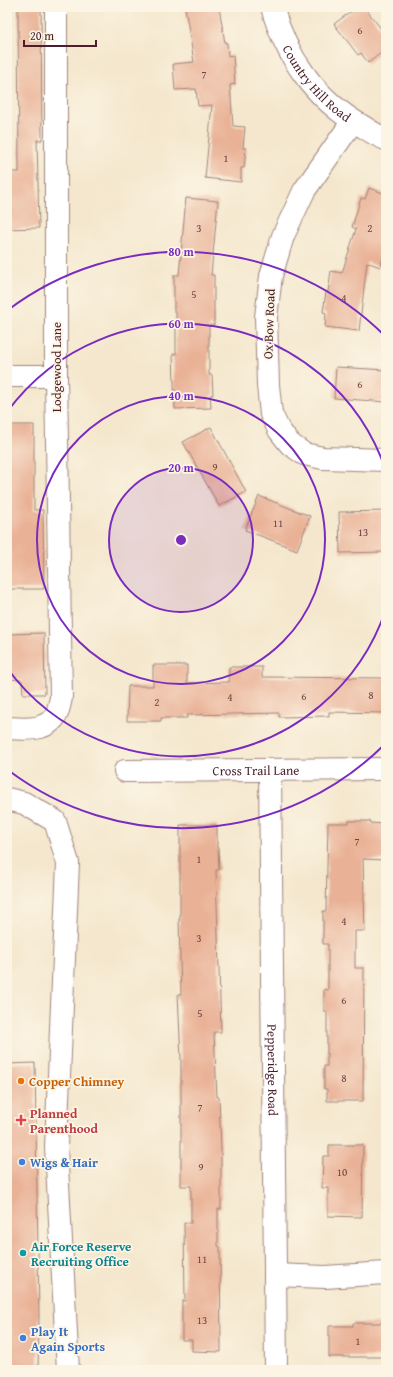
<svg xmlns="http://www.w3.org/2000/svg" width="393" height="1377" viewBox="0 0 393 1377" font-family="'Gentium Book Plus',serif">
<rect width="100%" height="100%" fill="#fcf5e5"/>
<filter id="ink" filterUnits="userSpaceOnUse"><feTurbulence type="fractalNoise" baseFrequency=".025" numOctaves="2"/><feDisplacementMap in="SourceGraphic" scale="8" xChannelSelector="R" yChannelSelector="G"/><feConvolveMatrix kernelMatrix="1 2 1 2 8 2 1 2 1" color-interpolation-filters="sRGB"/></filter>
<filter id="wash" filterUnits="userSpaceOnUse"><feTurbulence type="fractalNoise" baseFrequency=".012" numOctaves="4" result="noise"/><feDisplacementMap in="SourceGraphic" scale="16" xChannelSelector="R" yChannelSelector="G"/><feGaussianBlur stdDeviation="0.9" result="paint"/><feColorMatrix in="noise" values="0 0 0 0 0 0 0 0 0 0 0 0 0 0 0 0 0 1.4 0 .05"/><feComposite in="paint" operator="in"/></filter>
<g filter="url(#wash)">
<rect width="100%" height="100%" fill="#f4e7cd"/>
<g id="blocks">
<!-- building -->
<g fill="#e9b195">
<path d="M18,7H41L42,140H37L39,228L7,229V172H19Z"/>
<path d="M185,7H219L225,43H227L228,56L233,55L235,84L230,85L233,126L245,127L243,148H246L244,168H241V182L205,178L212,105L198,106L196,89L175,90L173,64L194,62Z"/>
<path d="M357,7H364L386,35V49L368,63L361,53L358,55L334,24Z"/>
<path d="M369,188L386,194V248L380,267L367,262L359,331L325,327L326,313L323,312L326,292H328L331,271L342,273L356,229L352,227L361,198L365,199Z"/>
<path d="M186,198L218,201L211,275H214V325H209V375H212L213,395H210L211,408L175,409L173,354H176V312H174V275H179Z"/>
<path d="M336,367L386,370V402L334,398Z"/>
<path d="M7,425H34V510H43L44,589H7Z"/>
<path d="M211,427L246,492L219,506L183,442Z"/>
<path d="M259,496L310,516L297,550L245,530Z"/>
<path d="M386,511V552L340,553L339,512Z"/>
<path d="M44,633L45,694H23L22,680L7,679V634Z"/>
<path d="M153,665H187V683L229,682V667H262V677L386,678V713L329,712V716L279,717V713L187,715V718H161V721H127L128,686H153Z"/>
<path d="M349,821H370V823L386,824V860L363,859L365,931H355V968H364L363,1101H327V1089H324V1066H327V1011H324V989L328,990V944H323V911H326L328,823H349Z"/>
<path d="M180,825H217V848H218L219,870H216L217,905L221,1032H214L217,1097H219L221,1148V1209H218V1246L220,1247L221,1352L192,1351V1340H182V1301H185L184,1223H191V1186H181V1059L178,994H181L179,919H180Z"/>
<path d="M35,1063L39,1316L38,1370H7V1064Z"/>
<path d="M329,1145H363L362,1217L328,1216V1188H322L323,1156H329Z"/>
<path d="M353,1323H386V1357H329V1326H353Z"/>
</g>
</g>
</g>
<g filter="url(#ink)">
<use href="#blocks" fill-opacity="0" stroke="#9f837c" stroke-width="1"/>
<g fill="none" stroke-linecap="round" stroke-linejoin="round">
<defs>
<g id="minor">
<path id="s1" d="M272,7C286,57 316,100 362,126C370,131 377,136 386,139"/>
<path d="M353,121L304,191L283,236L271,276L266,317L268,385L271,414L279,430L290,444L304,454L323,458L386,460"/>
<path d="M7,376H56"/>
<path d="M7,728C25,729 48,732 57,713C59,708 60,702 61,698L56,376V7"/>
<path id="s2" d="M270,770L276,1370"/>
<path id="s3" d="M125,771L386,769"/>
<path d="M7,799L24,803L55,821L68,863L56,1147L68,1370"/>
<path d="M275,1275L325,1277L386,1273"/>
</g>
</defs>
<!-- minor casing -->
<use href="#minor" stroke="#9f837c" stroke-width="24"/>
<!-- minor -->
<use href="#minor" stroke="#fff" stroke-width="22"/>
</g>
</g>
<!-- distance rings -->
<circle cx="181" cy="540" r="72" fill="#7b2cbf" fill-opacity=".12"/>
<g fill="none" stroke="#7b2cbf" stroke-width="2">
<circle cx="181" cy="540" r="72"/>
<circle cx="181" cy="540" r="144"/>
<path d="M386 609A216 216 0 0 1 7 668M7 412A216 216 0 0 1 386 471"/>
<path d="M385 744A288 288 0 0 1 8 770M8 310A288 288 0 0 1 385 336"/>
</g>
<!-- markers -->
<circle fill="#e8710a" stroke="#fcf5e5" stroke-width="1.5" cx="21" cy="1081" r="4"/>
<path fill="#e0444e" stroke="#fcf5e5" stroke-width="1.5" d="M19 1114h4v4h4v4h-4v4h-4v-4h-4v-4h4z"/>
<g fill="#3f7fe0" stroke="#fcf5e5" stroke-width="1.5">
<circle cx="22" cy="1162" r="4"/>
<circle cx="23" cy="1338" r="4"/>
</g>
<circle fill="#0f9aa8" stroke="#fcf5e5" stroke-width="1.5" cx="23" cy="1253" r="4"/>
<g text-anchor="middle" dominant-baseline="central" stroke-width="3.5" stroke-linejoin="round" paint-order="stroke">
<!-- number labels -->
<g font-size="11" fill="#724446">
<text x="360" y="30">6</text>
<text x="204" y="74">7</text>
<text x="226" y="158">1</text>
<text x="199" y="228">3</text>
<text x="370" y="228">2</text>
<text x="194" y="294">5</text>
<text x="344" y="298">4</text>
<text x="360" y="384">6</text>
<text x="215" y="467">9</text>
<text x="278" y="523">11</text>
<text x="363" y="532">13</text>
<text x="371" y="695">8</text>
<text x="304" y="696">6</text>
<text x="230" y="697">4</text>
<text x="157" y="702">2</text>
<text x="357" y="841">7</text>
<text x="199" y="859">1</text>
<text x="344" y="921">4</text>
<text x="199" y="938">3</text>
<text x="344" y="1000">6</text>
<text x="200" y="1013">5</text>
<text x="344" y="1078">8</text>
<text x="200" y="1107">7</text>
<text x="201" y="1167">9</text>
<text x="342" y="1172">10</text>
<text x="202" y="1259">11</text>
<text x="202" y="1320">13</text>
<text x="358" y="1341">1</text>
</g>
<!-- street labels -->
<g font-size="13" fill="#4a1f2b" stroke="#fcf5e5">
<text stroke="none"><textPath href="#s1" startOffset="90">Country Hill Road</textPath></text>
<text transform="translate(269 324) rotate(-88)">Ox Bow Road</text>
<text transform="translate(56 367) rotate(-90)">Lodgewood Lane</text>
<text stroke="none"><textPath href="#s3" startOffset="131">Cross Trail Lane</textPath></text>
<text stroke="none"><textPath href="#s2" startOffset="300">Pepperidge Road</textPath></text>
</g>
<!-- food labels -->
<g font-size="13" font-weight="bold" fill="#c56008" stroke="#fcf5e5" text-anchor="start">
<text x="29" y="1081">Copper Chimney</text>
</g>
<!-- health labels -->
<g font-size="13" font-weight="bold" fill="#be3a42" stroke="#fcf5e5" text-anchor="start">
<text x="30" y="1113">Planned<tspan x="30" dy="15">Parenthood</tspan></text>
</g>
<!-- shop labels -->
<g font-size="13" font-weight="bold" fill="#366cbe" stroke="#fcf5e5" text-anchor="start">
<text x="30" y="1162">Wigs &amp; Hair</text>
<text x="31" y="1331">Play It<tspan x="31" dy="15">Again Sports</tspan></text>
</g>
<!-- culture labels -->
<g font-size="13" font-weight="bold" fill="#0d838f" stroke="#fcf5e5" text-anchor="start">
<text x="31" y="1246">Air Force Reserve<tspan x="31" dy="15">Recruiting Office</tspan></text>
</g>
</g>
<circle cx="181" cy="540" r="6" fill="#7b2cbf" stroke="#fcf5e5" stroke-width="2"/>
<g font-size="12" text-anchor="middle" font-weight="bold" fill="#7b2cbf" stroke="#fcf5e5" stroke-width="3.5" stroke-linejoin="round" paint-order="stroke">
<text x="181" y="256">80 m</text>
<text x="181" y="328">60 m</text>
<text x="181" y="400">40 m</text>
<text x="181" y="472">20 m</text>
</g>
<!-- margin -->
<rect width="393" height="1377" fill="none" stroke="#fcf5e5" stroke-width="24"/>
<!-- scale -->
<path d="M24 40v6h72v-6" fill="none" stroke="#4a1f2b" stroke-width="2"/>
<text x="30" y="40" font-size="12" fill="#4a1f2b" stroke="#fcf5e5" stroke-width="3" paint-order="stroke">20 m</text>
</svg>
